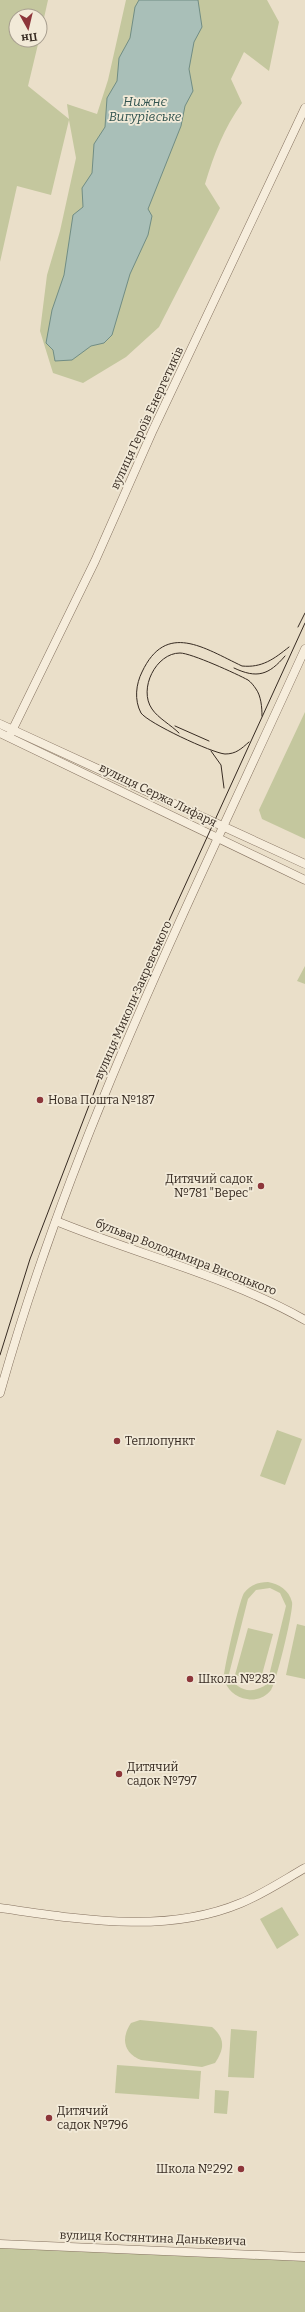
<svg xmlns="http://www.w3.org/2000/svg" width="305" height="2312" viewBox="0 0 305 2312" font-family="Bitter,serif">
<rect width="100%" height="100%" fill="#eadfc9"/>
<!-- green -->
<g fill="#c4c79e" fill-rule="evenodd">
<path d="M0,0H48L40,36V16H16V40H39L28,86L69,119L67,104L97,114L108,80L126,0H267L279,22L269,71L244,52L231,79L242,103C224,128 214,154 205,184L220,208L159,327L126,357L83,383L53,373L40,331L47,275L60,231L76,158L69,120L51,195L17,186L0,262Z"/>
<path d="M305,712V839L262,819L259,810Z"/>
<path d="M305,966V984L297,981Z"/>
<path d="M277,1430L302,1439L285,1485L260,1476Z"/>
<path d="M268,1582C279,1584 289,1590 292,1602C294,1609 276,1684 271,1690C266,1697 256,1701 247,1699C236,1698 226,1689 224,1678C223,1672 240,1598 244,1593C250,1585 258,1582 268,1582ZM270,1588L280,1593L286,1606L267,1684C252,1695 236,1691 229,1674L248,1599L256,1590Z"/>
<path d="M297,1624L305,1626V1679L286,1675Z"/>
<path d="M248,1628L273,1634L260,1682L235,1675Z"/>
<path d="M282,1907L299,1935L277,1949L260,1919Z"/>
<path d="M140,2020L212,2027C226,2039 224,2049 215,2063L202,2067L141,2060C123,2053 121,2038 131,2023Z"/>
<path d="M231,2029L257,2031L254,2078L228,2077Z"/>
<path d="M117,2065L201,2071L199,2099L115,2093Z"/>
<path d="M215,2090L229,2091L227,2114L214,2113Z"/>
<path d="M0,2246L305,2257V2312H0Z"/>
</g>
<!-- water -->
<path fill="#a9bfb8" stroke="#718d84" d="M139,0H198L202,27L194,42L189,69L193,91L185,106L181,126L148,209L152,216L148,235L130,274L112,335L104,343L91,346L72,360L55,361L53,350L46,343L52,310L64,275L73,215L83,207L82,188L92,173L94,144L105,127L107,98L117,81L119,58L130,38L135,7Z"/>
<g fill="none" stroke-linecap="round" stroke-linejoin="round">
<defs>
<g id="minor">
<path d="M0,724L305,864"/>
<path d="M0,733L305,880"/>
<path d="M9,737L95,561L153,430L305,108"/>
<path d="M56,1221C139,1255 227,1276 305,1320"/>
<path d="M0,1393C72,1135 194,893 305,649"/>
<path d="M0,1908C79,1919 165,1935 241,1903C263,1894 284,1880 305,1868"/>
<path d="M0,2244L305,2257"/>
</g>
</defs>
<!-- minor casing -->
<use href="#minor" stroke="#857260" stroke-width="9"/>
<!-- minor -->
<use href="#minor" stroke="#f6eddc" stroke-width="8"/>
<!-- tram -->
<g stroke="#372b22" stroke-width="1">
<path d="M298,627L305,613"/>
<path d="M234,668C257,679 269,675 285,656"/>
<path d="M175,726L209,741"/>
<path d="M179,733C171,725 158,718 152,709C138,689 156,653 180,653C191,653 237,674 248,680C251,682 254,686 256,689C261,696 262,707 262,716"/>
<path d="M249,742C241,749 236,754 225,754C212,753 148,723 141,713C134,700 136,684 142,672C166,621 204,648 242,666C262,668 274,659 289,647"/>
<path d="M211,751L221,765L224,788"/>
<path d="M0,1355L30,1259L113,1043L305,623"/>
</g>
</g>
<!-- markers -->
<g fill="#8d363a" stroke="#f2ead8" stroke-width="1.5">
<circle cx="40" cy="1100" r="4"/>
<circle cx="261" cy="1186" r="4"/>
<circle cx="117" cy="1441" r="4"/>
<circle cx="190" cy="1679" r="4"/>
<circle cx="119" cy="1774" r="4"/>
<circle cx="49" cy="2118" r="4"/>
<circle cx="241" cy="2169" r="4"/>
</g>
<g text-anchor="middle" dominant-baseline="central" stroke-width="3.5" stroke-linejoin="round" paint-order="stroke">
<!-- street labels -->
<g font-size="12" fill="#372b22" stroke="#f2ead8">
<text transform="translate(147 418) rotate(-65)">вулиця Героїв Енергетиків</text>
<text transform="translate(158 795) rotate(26)">вулиця Сержа Лифаря</text>
<text transform="translate(133 1000) rotate(-66)">вулиця Миколи Закревського</text>
<text transform="translate(186 1257) rotate(21)">бульвар Володимира Висоцького</text>
<text transform="translate(153 2238) rotate(2)">вулиця Костянтина Данькевича</text>
</g>
<!-- poi labels -->
<g font-size="12" fill="#372b22" stroke="#f2ead8" text-anchor="start">
<text x="48" y="1100">Нова Пошта №187</text>
<text x="253" y="1179" text-anchor="end">Дитячий садок<tspan x="253" dy="14">№781 "Верес"</tspan></text>
<text x="125" y="1441">Теплопункт</text>
<text x="198" y="1679">Школа №282</text>
<text x="127" y="1767">Дитячий<tspan x="127" dy="14">садок №797</tspan></text>
<text x="57" y="2111">Дитячий<tspan x="57" dy="14">садок №796</tspan></text>
<text x="233" y="2169" text-anchor="end">Школа №292</text>
</g>
<!-- water labels -->
<g font-size="13" font-style="italic" fill="#335551" stroke="#f2ead8">
<text x="145" y="101">Нижнє<tspan x="145" dy="15">Вигурівське</tspan></text>
</g>
</g>
<!-- north arrow -->
<g transform="translate(28 28) rotate(172)"><circle r="19" fill="#f2ead8" stroke="#a79e8f"/>
<path d="M0-3L7 15L0 10L-7 15Z" fill="#8d363a"/>
<text y="-6" font-size="11" font-weight="bold" text-anchor="middle" fill="#372b22">Пн</text>
</g>
</svg>
